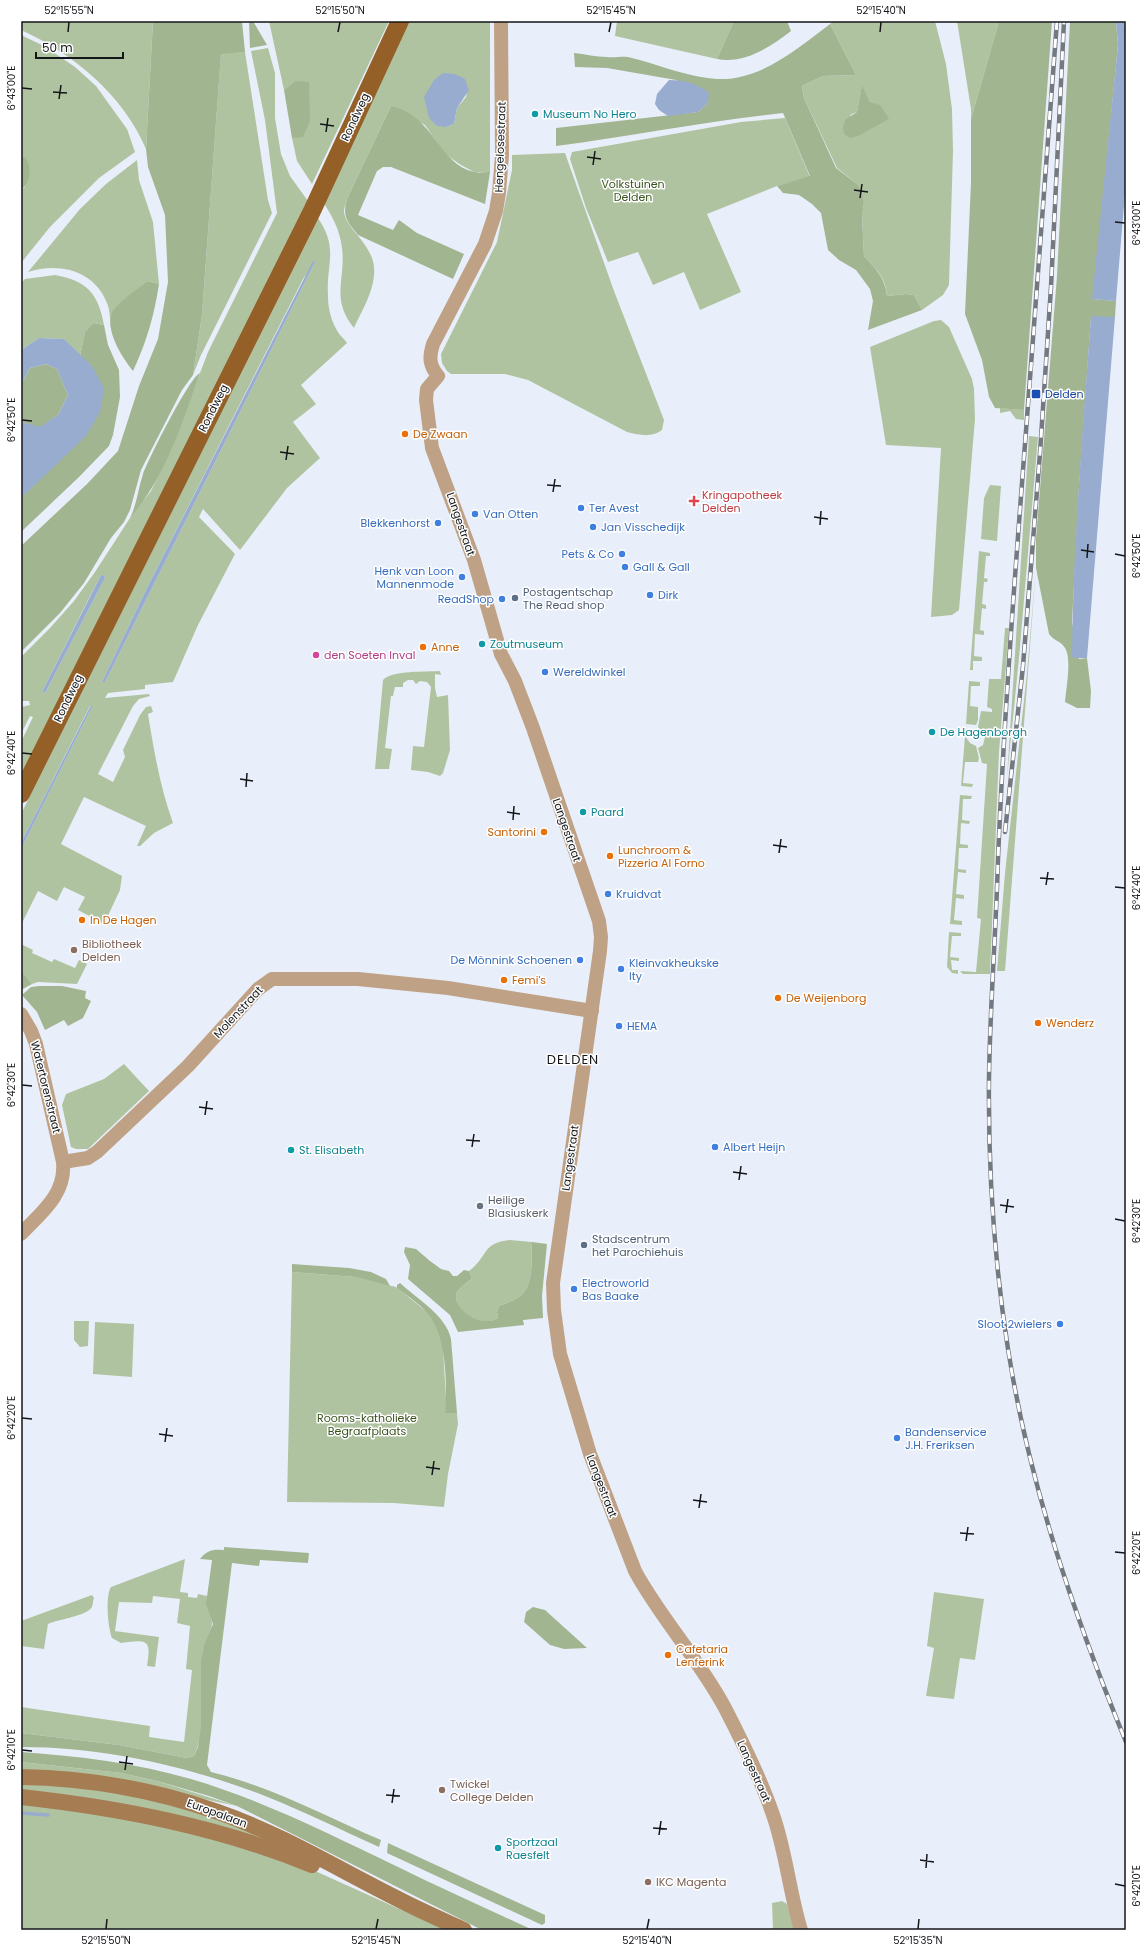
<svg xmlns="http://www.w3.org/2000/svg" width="1147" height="1951" viewBox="0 0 1147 1951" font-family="Poppins,sans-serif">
<rect width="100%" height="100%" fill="#e9effa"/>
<!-- green -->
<g fill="#b0c3a0" fill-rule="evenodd">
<path d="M21,21H153L146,149C123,95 74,54 21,30Z"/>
<path d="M269,21H389L312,184L297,161L292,138L303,136L295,81L284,90Z"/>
<path d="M406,21H490V172H474L461,165L445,154L425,125L391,106L347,199C346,203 344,208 344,211C344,227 372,243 374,267C376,289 362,310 354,328C330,298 346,280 342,248C340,230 332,216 322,200ZM468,85L466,97L457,108L454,124L446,127Z"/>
<path d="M617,21H734L717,59L615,36Z"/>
<path d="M834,21H935L946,64L952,109L953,151L949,285L943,295L922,310L914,295L906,294L887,296C886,278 876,269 864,256L862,215L864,203L857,184L837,168L804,98L802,86L823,76L856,75L830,24ZM862,86L870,102L888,119L871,128L850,115L857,112Z"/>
<path d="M957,21H999L971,119V109Z"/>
<path d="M21,35L44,46L75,67L96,86L127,129L135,152L99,178L50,227L21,263V190L25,187L23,156H21Z"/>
<path d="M268,48L275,73V118L281,154L290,176L308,201L21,775V742L33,717L30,716L21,734V707L30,705L29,701H21V657L50,628L74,601L95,572L130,518L151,491L170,452L208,352L277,213L265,120L251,51ZM101,575L105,578L45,693L42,692L89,598Z"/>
<path d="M245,52L268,200L272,213L201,355L193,375L202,315L221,53Z"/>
<path d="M785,118L810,177L777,186L707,214L741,292L700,310L684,272L653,285L638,252L608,262L586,208L570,159L572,152L741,122Z"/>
<path d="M565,153L614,291L664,420L662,430C651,438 640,435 627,432L528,380L505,374H451L447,371L442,363L441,354L497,242L512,170V155Z"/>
<path d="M137,160L139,180L153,222L159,284L147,281L119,304L112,313L111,328C110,320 110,310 107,303C94,270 59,262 28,272L80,209L106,184Z"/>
<path d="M318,218C339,249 326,263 328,296C328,308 331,321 338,332C341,337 343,337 347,343L301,385L316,404L293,422L320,458L287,488L240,550L203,509L199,517L235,554L198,625L173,682L145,685V689L108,693L105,698L149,694L150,696L139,699L133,706L98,774L113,782L125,757L123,750L140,715L146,707L151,706L153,712L148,714C154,751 160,787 173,823L154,833L140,846H137L146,826L84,797L61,844L122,876L120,890L104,924L78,910L85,897L64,887L57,901L38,891L21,925V849L92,707L90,706L21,843V814ZM315,262L105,682H102L148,586L303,279Z"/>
<path d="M55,275C87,281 98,293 104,325L93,323L85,332L80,356L64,339L39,338L21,350V283L25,279Z"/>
<path d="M941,320L949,327L972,379L974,389L975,419L959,610L952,615L931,617L941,448L886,445L870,347L934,321Z"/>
<path d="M1000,408L1024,410V420L1016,419L1010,411L1000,413Z"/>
<path d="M1029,436L1038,437L1019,658L1007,778Z"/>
<path d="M990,485L1001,486L997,541L981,539L984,498Z"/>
<path d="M979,551L990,553V556H986L984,578L988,579L987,582H984L982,604L986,605V609L982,608L980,630L984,631V635L975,634L974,656L982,657V661H973V670H970Z"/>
<path d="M1036,568L1005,971H997L1005,873L1027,673Z"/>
<path d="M1005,628H1009L999,752L990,974H963L960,971L976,972L981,919L977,918L987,764L982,763L978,748L983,745L985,737L978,727L981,711L992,712V709L987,707L989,679H1001Z"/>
<path d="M440,671L441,675L435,674V688L437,697L448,695L450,750L443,773L440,776L428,772L411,770L413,746L424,747L431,687L427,682L420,681L416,684L413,680H408L403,683V687H395L393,696H391L385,748L392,749L389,769H375L383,680C392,670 426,672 440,671Z"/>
<path d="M969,681L980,682V686H971L970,706L978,707V720L976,725L966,724Z"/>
<path d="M965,736L970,743L976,746L979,758L978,762H965L963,783L973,784L972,787L961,786Z"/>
<path d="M960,795L972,796L971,799H963L962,820L970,821L969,824L961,823L960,844L968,845V848H959L958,869L966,870V873L958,872L956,894L964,895V899L956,898L954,920L962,921V925L950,924Z"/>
<path d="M949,932L961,933V936H952L950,957L959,958V961L951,960L952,970H958V974L952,973L947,967Z"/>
<path d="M21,944L33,950L32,953L52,962L54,959L75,968L79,960L87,964L77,984L38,982L32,984L25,975L21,973Z"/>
<path d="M124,1064L149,1091L88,1149H76L71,1147L62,1105L66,1094L104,1079Z"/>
<path d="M510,1240L532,1242C531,1257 534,1279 524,1292C519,1299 507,1303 499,1306L497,1312L498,1318C483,1328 457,1313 456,1297C455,1289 468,1283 472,1278L469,1271C489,1256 481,1243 510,1240Z"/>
<path d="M292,1272L355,1277L396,1287L427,1312L435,1323L441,1336L443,1347L446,1400L445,1413H457L458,1424L448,1474L444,1507L394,1503L287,1502Z"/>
<path d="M74,1321H89L88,1346L80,1347L74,1340Z"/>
<path d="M95,1322L134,1324L132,1377L93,1374Z"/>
<path d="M185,1559L180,1592L188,1593V1597L197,1598L198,1594L207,1596C206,1606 212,1613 212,1623C212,1632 204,1642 203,1652C198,1685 209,1725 194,1756L187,1758L119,1745L21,1733V1707L150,1726L149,1737L184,1742L192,1670L186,1669L190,1626L177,1623L180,1599L153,1596L152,1603L119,1602L115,1631L159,1637L155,1667L147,1666C152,1638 146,1640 121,1643L112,1638C108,1628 105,1596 111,1587Z"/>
<path d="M934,1592L984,1599L975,1660L960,1658L954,1699L926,1696L934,1648L927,1646Z"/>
<path d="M92,1595L94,1598C93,1600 93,1604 92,1607C87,1616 59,1619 48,1624L44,1649L21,1646V1621Z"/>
<path d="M21,1762L121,1773L157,1781L237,1806L174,1793L21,1772Z"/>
<path d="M21,1781L148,1794L299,1849L21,1792Z"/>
<path d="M21,1802L153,1822L304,1866L446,1930H21Z"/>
<path d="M782,1901L787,1904L793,1926V1930H773L772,1903Z"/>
</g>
<!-- forest -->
<g fill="#a2b591">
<path d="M153,21H242L245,52L221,54L202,315L193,375L182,390L141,470L130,510L124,522L111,538L84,583L60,613L21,652V546L87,484L118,451L139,386L158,339L168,282L165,215L148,167L146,149Z"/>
<path d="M249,21H253L267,45L250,48Z"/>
<path d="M734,21H787L791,31C770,47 745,64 717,59Z"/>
<path d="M999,21H1052L1024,410L995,408L989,397L982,360L965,314L971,183V119Z"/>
<path d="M1070,21H1116L1118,45L1093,299L1116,301L1115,317H1091L1079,487L1072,622L1079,659L1087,658L1091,691L1090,708H1077L1065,702C1066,689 1072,659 1065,648C1061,641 1054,641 1049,634L1036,568V539L1057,276Z"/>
<path d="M830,24L856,75L823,76L802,86L804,98L836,168L857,184L861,191L864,203L862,216L864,256C876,269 885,278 887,296L906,294L914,295L922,310L868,330L873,301L870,289L856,270L839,260L828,250L821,213L812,204L799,195L783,193L777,186L810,176L783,113C707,121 632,136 556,146V128L698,112L708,103L676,80L607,68L575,67L574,53C585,54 596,57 607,57C614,58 622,56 628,57C657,64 687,77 717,79C761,81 798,48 830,24Z"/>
<path d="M295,81L309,82L310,121L303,137L292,138L284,90Z"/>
<path d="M862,85L870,102L880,105L889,119L858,136L850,138L844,134L843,127L845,120L857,112Z"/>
<path d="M391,106C434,115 438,164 474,172C479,173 485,172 490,172L485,204L391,167H383L377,171L358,215L393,230L399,220L417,233L464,254L453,279L358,235C347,221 342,217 347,199Z"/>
<path d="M21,156L26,158C32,168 31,182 21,190Z"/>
<path d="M147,281L159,284C154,316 147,341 133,371C122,357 105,331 112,313C116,303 138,289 147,281Z"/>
<path d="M93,323L104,325L108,345L119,370L120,397L113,435L109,446L79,477L21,532V498L45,474L92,366L80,356L85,332Z"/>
<path d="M46,364L57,369L68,395L58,415L40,428L21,422V385L30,368Z"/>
<path d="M200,373C182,423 166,477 130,518C137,504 138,489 143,474C149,458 189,378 200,373Z"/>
<path d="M21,973L25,975L32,984L21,990Z"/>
<path d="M39,986H62L86,991L85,998L91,1001L83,1018L68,1026L64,1020L45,1030L37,1012L22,995L31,987Z"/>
<path d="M532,1242L547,1244L542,1296L543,1318L523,1320L524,1325L458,1332L450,1315L408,1279L410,1265L404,1252L405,1247L416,1249L430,1261L441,1269L449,1271L453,1276H457L464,1270L469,1271L472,1278C468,1283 455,1289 456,1297C457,1312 483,1328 498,1318L497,1312L499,1306C507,1303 519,1299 524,1292C534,1279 531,1257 532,1242Z"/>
<path d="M292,1264L349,1268L371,1272L386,1279L390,1286L355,1277L292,1272Z"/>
<path d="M400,1283C417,1299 446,1315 451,1339L457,1413H445C447,1385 447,1336 428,1314C420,1304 407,1296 397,1288V1285Z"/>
<path d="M224,1547L309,1553L308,1563L260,1560L259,1566L232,1563L207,1765L211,1772C270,1786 325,1816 381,1840L379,1847C341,1830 303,1811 265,1796C188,1766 103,1747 21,1747V1733L119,1745L187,1758L194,1756L198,1747L201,1727V1662L204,1645L213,1624L206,1604L212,1560L200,1559C207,1550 213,1549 224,1550Z"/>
<path d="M533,1607L545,1610L587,1648L564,1649L550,1645L524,1622L526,1612Z"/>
<path d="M21,1752C79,1756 135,1763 191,1779C262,1800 329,1834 396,1866C441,1888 487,1909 533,1930H482L237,1806L209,1796L157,1781L121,1773L21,1762Z"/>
<path d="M388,1843L545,1915V1923L542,1925L387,1853Z"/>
</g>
<!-- water -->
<g fill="#97acce">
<path d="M1116,21H1124L1126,36V181L1116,301L1092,299L1118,45Z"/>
<path d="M443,73L455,74L465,79L469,90L457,108L454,124L446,127L437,126L429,118L424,97L434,80Z"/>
<path d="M669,80C685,80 696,83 709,93L708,103L698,112L668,116L659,110L655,104L657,94Z"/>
<path d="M313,261L315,262L105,682H102L148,586Z"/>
<path d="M1091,316L1115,317L1087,658H1073L1072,655C1073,542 1083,429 1091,316Z"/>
<path d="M39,338L64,339L92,366L104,388L100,412L86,436L21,498V422L40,427L58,415L68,395L57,369L46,364L30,368L21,385V350Z"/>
<path d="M101,575L104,576L105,578L45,693L42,692Z"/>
<path d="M91,705L92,707L21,849V843Z"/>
</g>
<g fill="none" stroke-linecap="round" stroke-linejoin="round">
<!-- stream -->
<path stroke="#97acce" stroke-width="3.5" d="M21,1813L48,1815"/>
<!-- tertiary -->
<g stroke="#bfa286" stroke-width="14">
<path d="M501,21L502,155L499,193L496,211L485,244L433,344C429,357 429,365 438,376L427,389L426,400L432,448L474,560L501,654L515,681L533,728L599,921L601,937L600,951L553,1283L554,1310L560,1354L590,1454L635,1571C661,1619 699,1659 725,1708C742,1741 760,1777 772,1812C786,1850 789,1891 801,1930"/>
<path d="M21,1014L31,1031L36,1044L63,1162C66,1194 42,1212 21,1234"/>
<path d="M63,1162L88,1158L97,1152L188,1066L258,989L272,979H358L448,988L592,1011"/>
</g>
<!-- secondary -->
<g stroke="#a67c52" stroke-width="16">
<path d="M21,1777C87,1778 155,1790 218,1812C281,1834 338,1869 398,1899C419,1910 442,1920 464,1930"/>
<path d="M21,1797C121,1808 219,1827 312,1865"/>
</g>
<!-- primary -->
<path stroke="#946028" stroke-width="18" d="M21,794L312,211L400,21"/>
<defs>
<g id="rail">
<path d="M1057,21C1046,158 1037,295 1026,431C1015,574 1004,717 998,859C996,932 990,1005 989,1078C988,1169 994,1259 1008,1349C1029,1484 1074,1615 1126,1742"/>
<path d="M1005,832L1023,666L1040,453L1051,287L1064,21"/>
</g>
</defs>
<!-- rail casing -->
<use href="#rail" stroke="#74787f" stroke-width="4.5"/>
<!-- rail -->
<use href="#rail" stroke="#fff" stroke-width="3" stroke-dasharray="9" stroke-linecap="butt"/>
</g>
<!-- ticks -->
<path fill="none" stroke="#14161a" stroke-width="1.5" d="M68,32L69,22M338,32L340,22M609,32L611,22M880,32L881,22M22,88L32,89M53,92L67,93M59,99L61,85M320,124L334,126M326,132L328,118M587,157L601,159M593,165L595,151M854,190L868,192M860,198L862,184M1115,222L1125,223M22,420L32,421M280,452L294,454M286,460L288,446M547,485L561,486M553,492L555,479M814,517L828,519M820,525L821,511M1081,550L1094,552M1115,554L1125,556M1087,558L1088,544M22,753L32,754M240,779L253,781M246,787L247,773M507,812L520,814M513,820L514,806M773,845L787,847M779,853L781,839M1040,878L1054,879M1046,885L1048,872M1115,887L1125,888M22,1085L32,1086M199,1107L213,1109M205,1115L207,1101M466,1140L480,1141M472,1147L474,1134M733,1172L747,1174M739,1180L741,1166M1000,1205L1014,1207M1006,1213L1008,1199M1115,1219L1125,1221M22,1418L32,1419M159,1434L173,1436M165,1442L167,1428M426,1467L440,1469M432,1475L434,1461M693,1500L707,1502M699,1508L701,1494M960,1533L974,1534M966,1541L968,1527M1115,1552L1125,1553M22,1750L32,1751M119,1762L133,1764M125,1770L127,1756M386,1795L400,1796M392,1803L394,1789M653,1828L667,1829M659,1835L661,1821M920,1860L934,1862M926,1868L927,1854M1115,1884L1125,1886M106,1929L107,1919M376,1929L378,1919M647,1929L649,1919M918,1929L919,1919"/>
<!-- markers -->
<g fill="#0f9aa8" stroke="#fff" stroke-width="1.5">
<circle cx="535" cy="114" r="4"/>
<circle cx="482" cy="644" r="4"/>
<circle cx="932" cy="732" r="4"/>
<circle cx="583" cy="812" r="4"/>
<circle cx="291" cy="1150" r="4"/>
<circle cx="498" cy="1848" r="4"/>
</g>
<rect fill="#1a4fb4" stroke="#fff" stroke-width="1.5" x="1031" y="389" width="10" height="10" rx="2"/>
<g fill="#e8710a" stroke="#fff" stroke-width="1.5">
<circle cx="405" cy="434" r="4"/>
<circle cx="423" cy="647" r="4"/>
<circle cx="544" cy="832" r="4"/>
<circle cx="610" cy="856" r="4"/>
<circle cx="82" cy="920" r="4"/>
<circle cx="504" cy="980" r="4"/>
<circle cx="778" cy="998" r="4"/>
<circle cx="1038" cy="1023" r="4"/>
<circle cx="668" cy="1655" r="4"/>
</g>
<path fill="#e0444e" stroke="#fff" stroke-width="1.5" d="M692 495h4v4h4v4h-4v4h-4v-4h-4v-4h4z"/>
<g fill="#3f7fe0" stroke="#fff" stroke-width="1.5">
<circle cx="581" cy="508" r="4"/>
<circle cx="475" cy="514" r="4"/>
<circle cx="438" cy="523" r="4"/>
<circle cx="593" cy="527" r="4"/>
<circle cx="622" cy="554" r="4"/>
<circle cx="625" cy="567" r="4"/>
<circle cx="462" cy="577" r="4"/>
<circle cx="650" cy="595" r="4"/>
<circle cx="502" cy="599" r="4"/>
<circle cx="545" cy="672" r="4"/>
<circle cx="608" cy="894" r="4"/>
<circle cx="580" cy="960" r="4"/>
<circle cx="621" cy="969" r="4"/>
<circle cx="619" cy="1026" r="4"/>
<circle cx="715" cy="1147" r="4"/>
<circle cx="574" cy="1289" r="4"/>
<circle cx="1060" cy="1324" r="4"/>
<circle cx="897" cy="1438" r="4"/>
</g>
<g fill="#5c6f8a" stroke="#fff" stroke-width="1.5">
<circle cx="515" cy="598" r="4"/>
<circle cx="584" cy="1245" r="4"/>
</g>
<circle fill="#d1479c" stroke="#fff" stroke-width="1.5" cx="316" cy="655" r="4"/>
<g fill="#8d6e63" stroke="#fff" stroke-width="1.5">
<circle cx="74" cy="950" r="4"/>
<circle cx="442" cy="1790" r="4"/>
<circle cx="648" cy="1882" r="4"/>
</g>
<circle fill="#6b7280" stroke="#fff" stroke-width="1.5" cx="480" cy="1206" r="4"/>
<g text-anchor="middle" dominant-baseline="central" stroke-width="3" stroke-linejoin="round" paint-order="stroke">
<!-- culture labels -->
<g font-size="11" fill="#0d838f" stroke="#fff" text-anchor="start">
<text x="543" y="114">Museum No Hero</text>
<text x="490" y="644">Zoutmuseum</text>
<text x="940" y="732">De Hagenborgh</text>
<text x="591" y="812">Paard</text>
<text x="299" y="1150">St. Elisabeth</text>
<text x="506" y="1842">Sportzaal<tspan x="506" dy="13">Raesfelt</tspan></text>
</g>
<!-- street labels -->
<g font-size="11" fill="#14161a" stroke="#fff">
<text transform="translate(355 117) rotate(-65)">Rondweg</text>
<text transform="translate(500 147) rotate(-88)">Hengelosestraat</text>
<text transform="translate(213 408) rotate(-63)">Rondweg</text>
<text transform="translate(461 524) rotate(71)">Langestraat</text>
<text transform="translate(68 698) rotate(-64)">Rondweg</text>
<text transform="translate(567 830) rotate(71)">Langestraat</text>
<text transform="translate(238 1012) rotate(-47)">Molenstraat</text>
<text transform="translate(46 1087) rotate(76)">Watertorenstraat</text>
<text transform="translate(570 1158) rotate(-82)">Langestraat</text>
<text transform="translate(602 1486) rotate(69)">Langestraat</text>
<text transform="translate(754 1771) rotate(66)">Langestraat</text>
<text transform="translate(217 1813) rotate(20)">Europalaan</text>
</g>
<!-- park labels -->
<g font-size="11" fill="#39521d" stroke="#fff">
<text x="633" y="184">Volkstuinen<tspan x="633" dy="13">Delden</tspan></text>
<text x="367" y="1418">Rooms-katholieke<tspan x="367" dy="13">Begraafplaats</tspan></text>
</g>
<!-- transit labels -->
<g font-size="11" fill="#164399" stroke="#fff" text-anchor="start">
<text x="1045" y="394">Delden</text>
</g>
<!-- food labels -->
<g font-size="11" fill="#c56008" stroke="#fff" text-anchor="start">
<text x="413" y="434">De Zwaan</text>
<text x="431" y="647">Anne</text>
<text x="536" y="832" text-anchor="end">Santorini</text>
<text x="618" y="850">Lunchroom &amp;<tspan x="618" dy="13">Pizzeria Al Forno</tspan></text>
<text x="90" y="920">In De Hagen</text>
<text x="512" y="980">Femi's</text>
<text x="786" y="998">De Weijenborg</text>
<text x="1046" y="1023">Wenderz</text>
<text x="676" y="1649">Cafetaria<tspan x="676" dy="13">Lenferink</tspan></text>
</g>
<!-- health labels -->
<g font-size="11" fill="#be3a42" stroke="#fff" text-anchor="start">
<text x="702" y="495">Kringapotheek<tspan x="702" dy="13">Delden</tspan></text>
</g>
<!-- shop labels -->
<g font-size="11" fill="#366cbe" stroke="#fff" text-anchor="start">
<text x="589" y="508">Ter Avest</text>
<text x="483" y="514">Van Otten</text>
<text x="430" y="523" text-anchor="end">Blekkenhorst</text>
<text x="601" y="527">Jan Visschedijk</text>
<text x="614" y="554" text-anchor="end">Pets &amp; Co</text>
<text x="633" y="567">Gall &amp; Gall</text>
<text x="454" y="571" text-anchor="end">Henk van Loon<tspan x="454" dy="13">Mannenmode</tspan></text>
<text x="658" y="595">Dirk</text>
<text x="494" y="599" text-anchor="end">ReadShop</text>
<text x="553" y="672">Wereldwinkel</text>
<text x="616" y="894">Kruidvat</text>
<text x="572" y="960" text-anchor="end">De Mönnink Schoenen</text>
<text x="629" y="963">Kleinvakheukske<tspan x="629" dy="13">Ity</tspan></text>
<text x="627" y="1026">HEMA</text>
<text x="723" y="1147">Albert Heijn</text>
<text x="582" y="1283">Electroworld<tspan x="582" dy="13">Bas Baake</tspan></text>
<text x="1052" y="1324" text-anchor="end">Sloot 2wielers</text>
<text x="905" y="1432">Bandenservice<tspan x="905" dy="13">J.H. Freriksen</tspan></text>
</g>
<!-- service labels -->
<g font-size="11" fill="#4e5e75" stroke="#fff" text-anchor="start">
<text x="523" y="592">Postagentschap<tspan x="523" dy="13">The Read shop</tspan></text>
<text x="592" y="1239">Stadscentrum<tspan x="592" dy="13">het Parochiehuis</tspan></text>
</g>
<!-- hotel labels -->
<g font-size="11" fill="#b23c85" stroke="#fff" text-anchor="start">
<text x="324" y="655">den Soeten Inval</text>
</g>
<!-- education labels -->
<g font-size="11" fill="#785e54" stroke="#fff" text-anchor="start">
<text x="82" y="944">Bibliotheek<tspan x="82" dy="13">Delden</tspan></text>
<text x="450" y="1784">Twickel<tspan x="450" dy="13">College Delden</tspan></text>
<text x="656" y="1882">IKC Magenta</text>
</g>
<!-- worship labels -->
<g font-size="11" fill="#5b616d" stroke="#fff" text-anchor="start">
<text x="488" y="1200">Heilige<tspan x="488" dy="13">Blasiuskerk</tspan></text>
</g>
<!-- quarter labels -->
<g font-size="13" letter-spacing="1" fill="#14161a" stroke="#fff">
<text x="573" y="1059">DELDEN</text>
</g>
</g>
<!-- border -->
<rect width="1147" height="1951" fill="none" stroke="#ffffff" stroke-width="44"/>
<!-- scale -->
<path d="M36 52v6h87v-6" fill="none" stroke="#14161a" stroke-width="2"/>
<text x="42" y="52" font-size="12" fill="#14161a" stroke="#ffffff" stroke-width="3" paint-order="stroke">50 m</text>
<rect x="22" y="22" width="1103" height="1907" fill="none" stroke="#14161a" stroke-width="1.5"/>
<g font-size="10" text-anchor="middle" fill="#14161a">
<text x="69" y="14">52°15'55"N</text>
<text x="340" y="14">52°15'50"N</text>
<text x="611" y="14">52°15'45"N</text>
<text x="881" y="14">52°15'40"N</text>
<text transform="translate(11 88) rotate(-90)" y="4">6°43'00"E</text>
<text transform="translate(1136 223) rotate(-90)" y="4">6°43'00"E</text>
<text transform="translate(11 420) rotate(-90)" y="4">6°42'50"E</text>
<text transform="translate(1136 556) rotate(-90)" y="4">6°42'50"E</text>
<text transform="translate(11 753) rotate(-90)" y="4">6°42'40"E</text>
<text transform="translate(1136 888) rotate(-90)" y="4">6°42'40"E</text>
<text transform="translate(11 1085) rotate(-90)" y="4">6°42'30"E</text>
<text transform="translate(1136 1221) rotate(-90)" y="4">6°42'30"E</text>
<text transform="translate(11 1418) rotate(-90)" y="4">6°42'20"E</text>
<text transform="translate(1136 1553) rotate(-90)" y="4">6°42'20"E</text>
<text transform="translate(11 1750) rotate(-90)" y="4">6°42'10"E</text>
<text transform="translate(1136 1886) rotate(-90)" y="4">6°42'10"E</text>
<text x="106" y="1944">52°15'50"N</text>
<text x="376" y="1944">52°15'45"N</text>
<text x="647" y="1944">52°15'40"N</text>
<text x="918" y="1944">52°15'35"N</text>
</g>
</svg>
